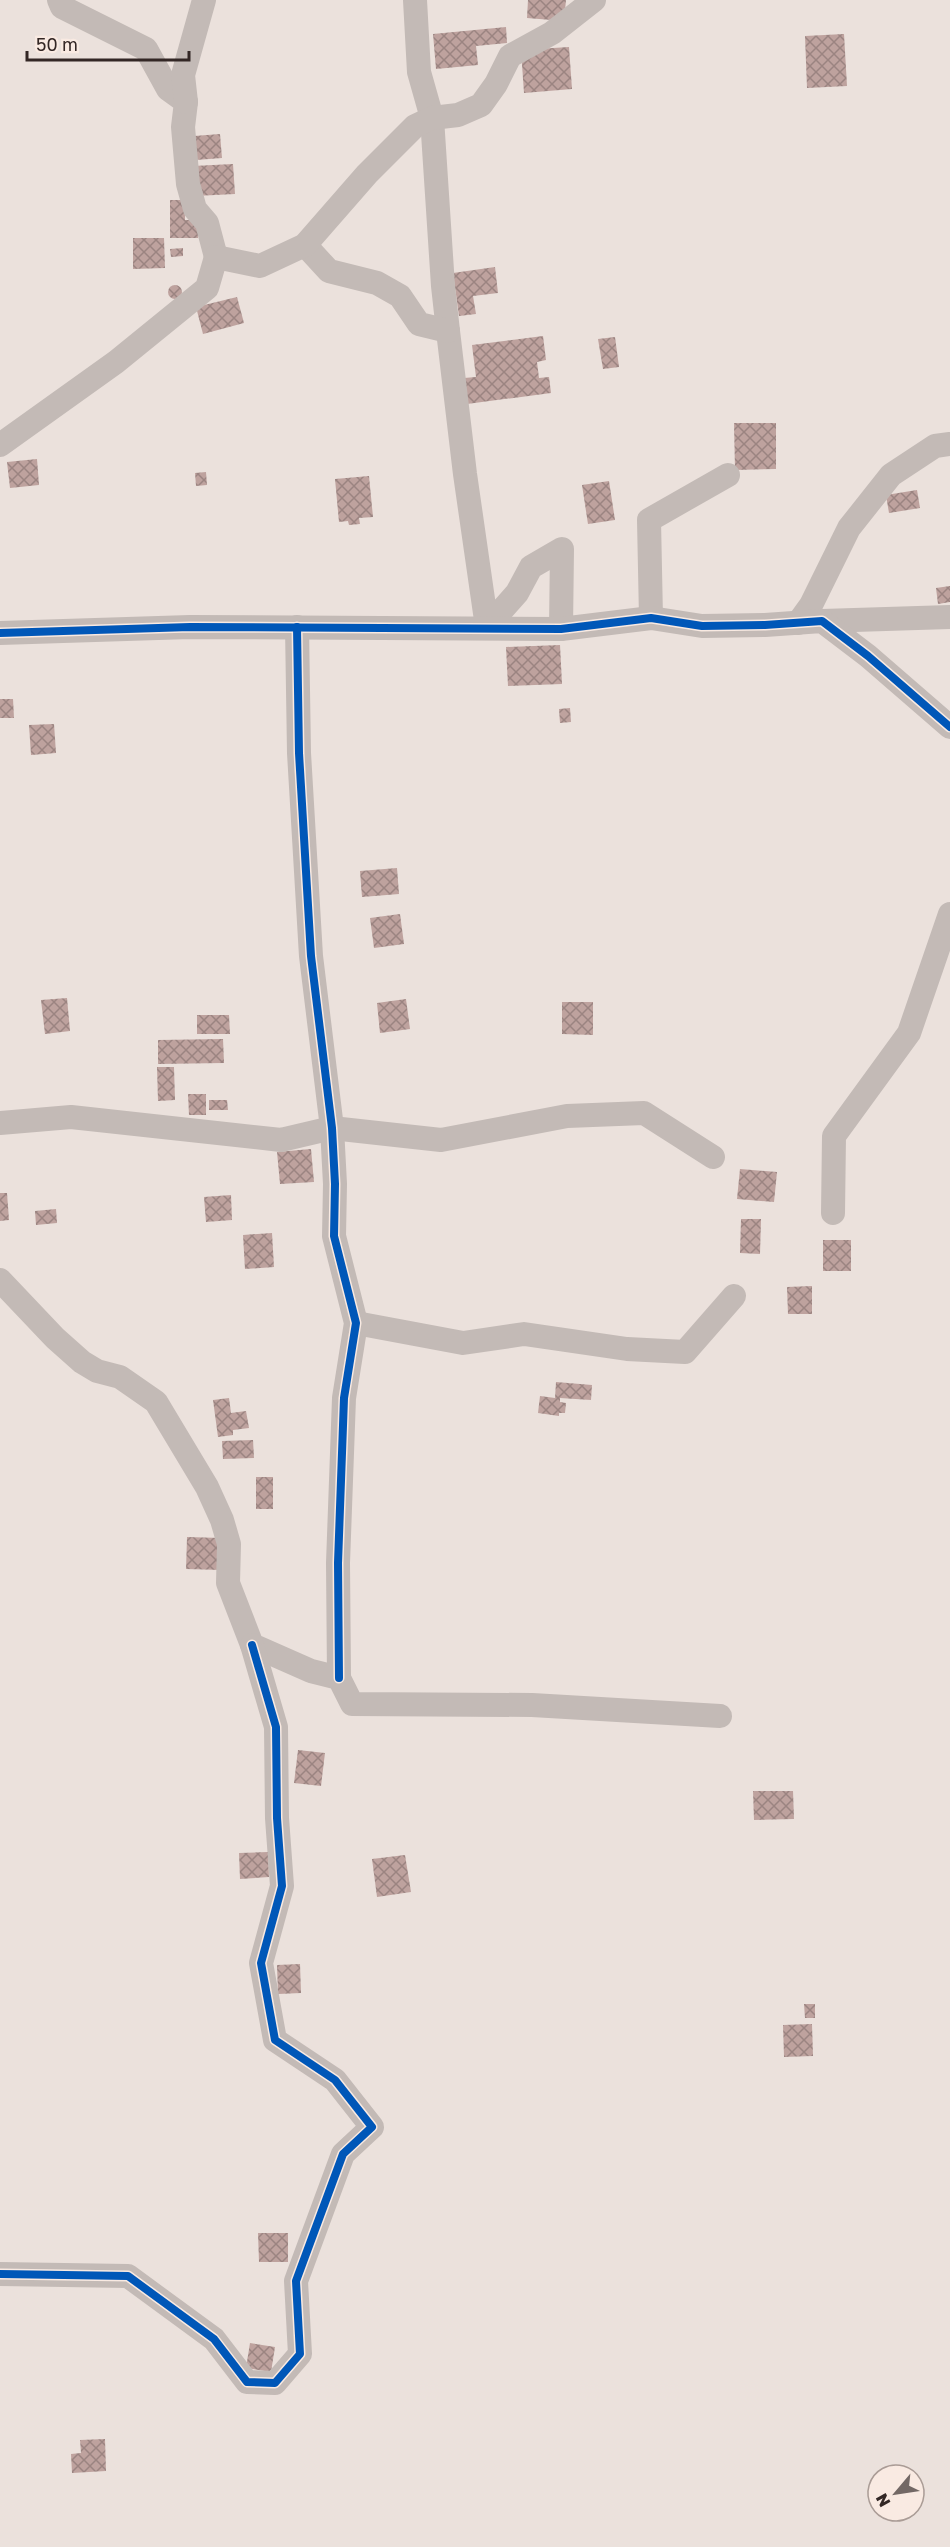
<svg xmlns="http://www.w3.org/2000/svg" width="950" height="2547" viewBox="0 0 950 2547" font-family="'Golos Text',sans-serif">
<defs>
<pattern id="building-cross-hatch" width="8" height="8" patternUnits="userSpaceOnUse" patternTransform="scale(1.5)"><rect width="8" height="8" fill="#bea29e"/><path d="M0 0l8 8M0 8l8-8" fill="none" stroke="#9b8481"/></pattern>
</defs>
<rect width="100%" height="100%" fill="#ebe1dc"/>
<!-- building -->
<g fill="url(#building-cross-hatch)">
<path d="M528,0H566L564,21L527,18Z"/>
<path d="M506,27L507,43L476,46L478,65L436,69L433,34Z"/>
<path d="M844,34L847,86L807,88L805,36Z"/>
<path d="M569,47L572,89L524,93L521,50Z"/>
<path d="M220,134L222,158L196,160L194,136Z"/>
<path d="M233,164L235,194L195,196L193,166Z"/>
<path d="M170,200H185V220H198V238H170Z"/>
<path d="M133,238H164L165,268L133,269Z"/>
<path d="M183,248V256L171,257L170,249Z"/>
<path d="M495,267L498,293L473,296L476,314L459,316L453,273Z"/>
<circle cx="175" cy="292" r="7"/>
<path d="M237,297L244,323L203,334L196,307Z"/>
<path d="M543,336L546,360L537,362L539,378L549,377L551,393L467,404L464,378L476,377L472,345Z"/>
<path d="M615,337L619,367L603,369L598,339Z"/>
<path d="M734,423H776V469L735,470Z"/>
<path d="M37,459L39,485L10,488L7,462Z"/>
<path d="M206,472L207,485L196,486L195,473Z"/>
<path d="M369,476L373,517L359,518L360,524L349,525L348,521L339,522L335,479Z"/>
<path d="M609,481L615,520L588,524L582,485Z"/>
<path d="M917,490L920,508L889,513L886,495Z"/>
<path d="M950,586V602L938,604L936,588Z"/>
<path d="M560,645L562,684L508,686L506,647Z"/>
<path d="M0,699H13L14,718H0Z"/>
<path d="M570,708L571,722L560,723L559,709Z"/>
<path d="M54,724L56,753L31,755L29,725Z"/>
<path d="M397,868L399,894L362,897L360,871Z"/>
<path d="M400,914L404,944L374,948L370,918Z"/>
<path d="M67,998L70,1031L45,1034L41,1000Z"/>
<path d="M406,999L410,1029L380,1033L377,1003Z"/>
<path d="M562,1002H593V1035L562,1034Z"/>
<path d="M197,1015H229L230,1034H197Z"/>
<path d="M223,1039L224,1063L158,1064V1040Z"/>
<path d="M157,1067H174L175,1100L158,1101Z"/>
<path d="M188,1094H206V1115H189Z"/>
<path d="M209,1100H227L228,1110H209Z"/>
<path d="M311,1149L314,1182L280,1184L277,1152Z"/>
<path d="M740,1169L777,1172L774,1202L737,1199Z"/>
<path d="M0,1193H7L9,1220L0,1221Z"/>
<path d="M231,1195L232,1220L206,1222L204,1197Z"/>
<path d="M56,1209L57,1223L36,1225L35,1211Z"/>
<path d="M741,1219H761L760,1254L740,1253Z"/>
<path d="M272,1233L274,1267L245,1269L243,1235Z"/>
<rect x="823" y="1240" width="28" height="31"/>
<path d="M812,1286V1314H788L787,1287Z"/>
<path d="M556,1382L592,1385L591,1400L560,1398V1402L566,1403L565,1413H559V1416L538,1413L540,1396L555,1398Z"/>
<path d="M229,1398L231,1413L246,1411L249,1428L233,1430V1435L218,1437L213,1400Z"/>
<path d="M253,1440L254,1458L223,1459L222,1441Z"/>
<rect x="256" y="1477" width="17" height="32"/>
<path d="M187,1537L222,1538L221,1570L186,1569Z"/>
<path d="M298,1750L325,1753L321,1786L294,1783Z"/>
<path d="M753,1791H793L794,1819L754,1820Z"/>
<path d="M268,1852L269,1877L240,1879L239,1853Z"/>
<path d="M405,1855L411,1892L377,1897L372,1859Z"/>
<path d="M300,1964L301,1993L278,1994L277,1965Z"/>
<path d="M804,2004H815V2018H805Z"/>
<path d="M812,2024L813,2056L784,2057L783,2025Z"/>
<path d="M258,2233H288V2262H259Z"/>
<path d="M250,2343L275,2347L271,2372L246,2368Z"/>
<path d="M105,2439L106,2471L72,2473L71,2454L81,2453L80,2440Z"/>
</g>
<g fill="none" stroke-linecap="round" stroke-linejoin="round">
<!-- minor -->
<g stroke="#c3bab6" stroke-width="24">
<path d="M59,0L62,7L146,49L168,89L186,102L183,127L188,184L195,209L207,223L216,257"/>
<path d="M415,0L419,72L432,118L443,286L448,331L465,474L487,627L517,593L531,567L562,549L561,629"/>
<path d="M186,102L183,75L204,0"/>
<path d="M305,245L329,271L377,283L400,296L419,324L448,331"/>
<path d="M0,445L116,362L207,288L216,257L260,266L305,245L367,174L415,126L432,118L458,115L481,105L496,84L510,56L552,33L594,0"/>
<path d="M651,618L649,520L728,475"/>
<path d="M822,621L950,617"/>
<path d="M798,623L811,605L849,528L891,475L935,446L950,444"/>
<path d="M297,627L299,753L311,956L332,1128L335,1184L334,1236L356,1323L344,1398L338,1563L339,1678"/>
<path d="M0,633L190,627L561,629L651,618L702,626L765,625L822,621L868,656L950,727"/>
<path d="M0,1123L71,1117L281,1140L332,1128L441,1140L567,1116L644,1113L713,1157"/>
<path d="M833,1213L834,1136L909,1033L950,914"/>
<path d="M0,1280L55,1338L82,1362L97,1371L120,1377L156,1402L207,1487L222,1520L229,1544L228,1583L252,1645L311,1671L339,1678L352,1704L532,1705L720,1716"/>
<path d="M356,1323L463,1343L524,1334L627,1349L685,1352L734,1296"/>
<path d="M0,2274L128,2276L214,2339L247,2382L275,2383L300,2354L296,2281L343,2154L372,2127L335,2080L275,2040L261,1963L282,1886L277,1818L276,1727L252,1645"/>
</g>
<defs>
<g id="cycleway">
<path d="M297,627L299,753L311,956L332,1128L335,1184L334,1236L356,1323L344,1398L338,1563L339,1678"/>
<path d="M0,633L190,627L561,629L651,618L702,626L765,625L822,621L868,656L950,727"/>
<path d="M0,2274L128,2276L214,2339L247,2382L275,2383L300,2354L296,2281L343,2154L372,2127L335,2080L275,2040L261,1963L282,1886L277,1818L276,1727L252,1645"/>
</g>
</defs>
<!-- cycleway casing -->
<use href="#cycleway" stroke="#f9eae2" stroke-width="11"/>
<!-- cycleway -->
<use href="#cycleway" stroke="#0057b8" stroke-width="8"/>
</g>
<!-- north arrow -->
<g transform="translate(896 2493) rotate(241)"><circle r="28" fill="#f9eae2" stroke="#aa9c96" stroke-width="1.5"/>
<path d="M0-4.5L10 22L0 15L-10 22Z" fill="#736865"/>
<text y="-9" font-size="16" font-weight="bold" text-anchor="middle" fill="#332725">N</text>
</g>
<!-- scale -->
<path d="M27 51v9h162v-9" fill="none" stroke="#332725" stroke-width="3"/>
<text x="36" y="51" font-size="18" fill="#332725" stroke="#f9eae2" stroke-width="4.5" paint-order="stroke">50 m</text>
</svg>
